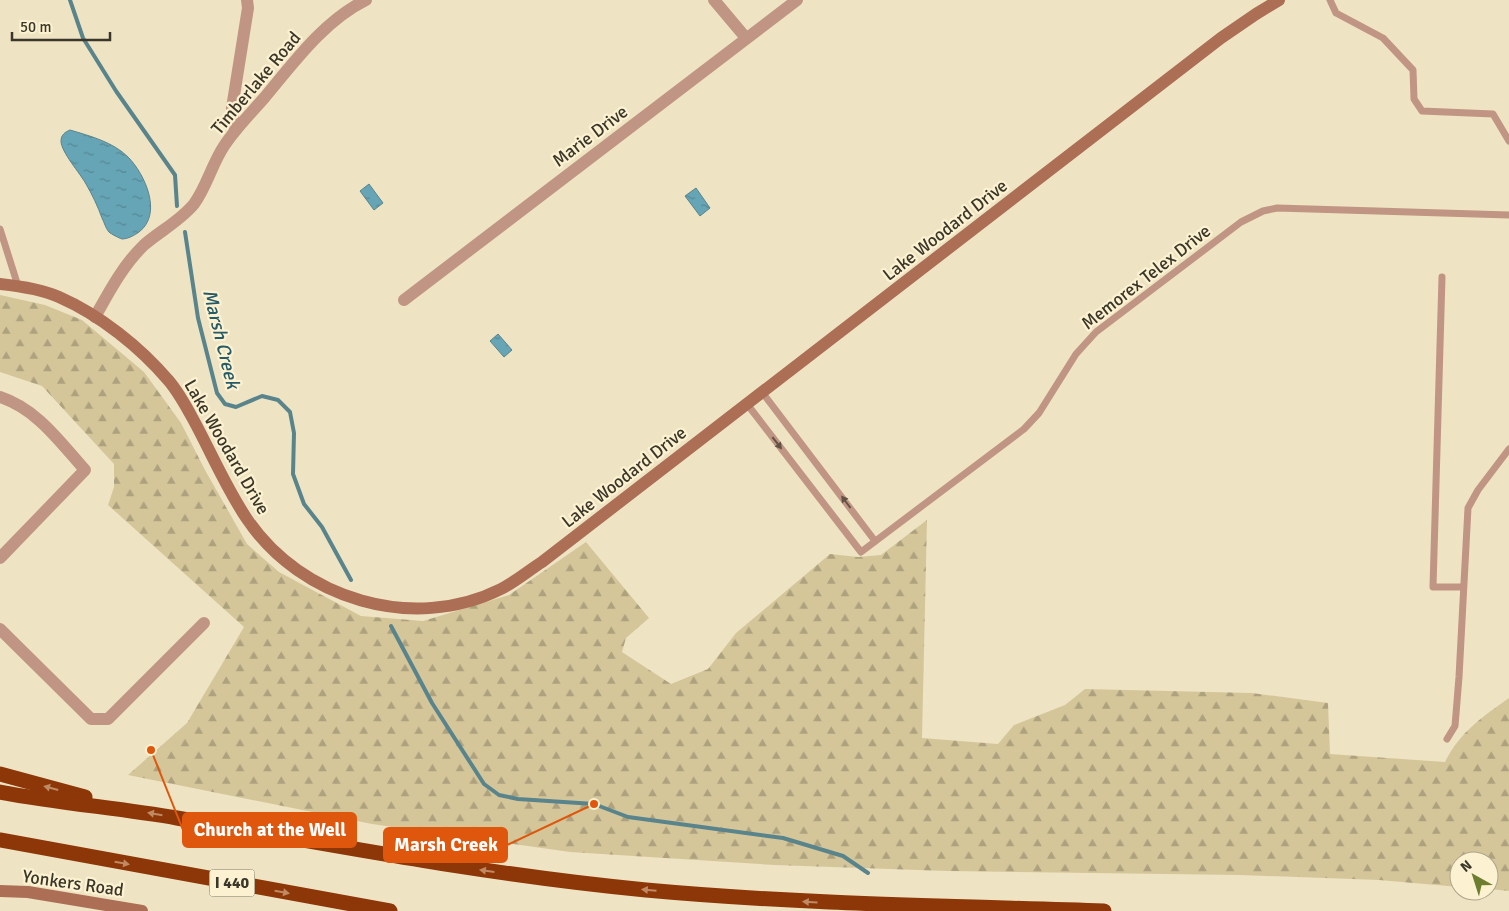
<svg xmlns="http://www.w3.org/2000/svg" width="1509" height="911" viewBox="0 0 1509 911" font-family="Signika,sans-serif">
<defs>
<pattern id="forest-firs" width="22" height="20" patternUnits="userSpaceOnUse" patternTransform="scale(1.25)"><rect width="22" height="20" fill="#d5c69a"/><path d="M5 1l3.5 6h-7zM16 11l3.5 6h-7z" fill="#aea27e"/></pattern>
<pattern id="water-ripples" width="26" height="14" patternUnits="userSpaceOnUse" patternTransform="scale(1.25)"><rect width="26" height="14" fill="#66a5b6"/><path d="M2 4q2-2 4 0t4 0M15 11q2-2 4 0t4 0" fill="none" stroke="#558794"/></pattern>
</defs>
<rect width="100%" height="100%" fill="#eee4c3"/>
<!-- forest -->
<path fill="url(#forest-firs)" d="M0,295L45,305L82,320L144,372L181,423L205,470L247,544L279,572L361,616L423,621L509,595L586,542L649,618L626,638L622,652L671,684L708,669L736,633L830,554L858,557L881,555L927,520L922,738L998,744L1014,725L1065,705L1085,689L1252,693L1328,703L1330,754L1445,762C1460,732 1482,717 1509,698V891L1489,889V861H1459V887L1379,880L1240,875L947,871L774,865L570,852L372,824L128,775L187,723L244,627L108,505L114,487V464L42,386L0,372Z"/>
<!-- water -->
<g fill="url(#water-ripples)" stroke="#59848c">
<path d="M70,130C90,136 113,142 128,157C145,174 163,214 139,232C135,235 128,239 122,239C119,238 111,234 109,232C106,229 104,222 102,218C98,207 92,194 86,184C80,173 61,152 61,141C61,135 65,132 70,130Z"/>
<path d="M369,184L383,203L374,210L360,191Z"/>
<path d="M696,188L710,208L700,216L685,196Z"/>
<path d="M498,334L512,350L504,357L490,341Z"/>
</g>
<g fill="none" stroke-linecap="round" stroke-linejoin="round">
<!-- stream -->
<g stroke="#59848c" stroke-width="4">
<path d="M70,0L83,38L116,91L175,175L177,206"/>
<path d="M185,232L198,318L217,393L225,404L236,407L262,396L278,400L290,412L294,433L293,474L304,504L322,527L351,580"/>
<path d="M391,626L432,703L484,784L499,795L518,799L594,804L628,817L783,838L843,856L868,873"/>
</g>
<!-- lane -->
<g stroke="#c19584" stroke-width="7">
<path d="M1330,0L1336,13L1383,38L1413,70L1414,99L1422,111L1493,114L1509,141"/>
<path d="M0,229L18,286"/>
<path d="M1442,277L1433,587H1463"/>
<path d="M762,392L875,541"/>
<path d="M747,404L861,552L1024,429L1039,413L1076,354L1096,332L1241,222L1263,211L1277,208L1509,215"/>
<path d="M1447,739L1455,726L1459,677L1468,508L1478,490L1509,449"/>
</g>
<!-- street -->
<g stroke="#c19584" stroke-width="12">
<path d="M714,0L746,38"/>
<path d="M235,131L232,108L248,8L247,0"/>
<path d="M404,300L797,0"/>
<path d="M95,317C109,292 123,265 144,245C160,231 180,221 194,204C207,186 212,164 224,146C235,129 251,113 265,97C295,61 324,21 366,0"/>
<path d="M0,397C37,409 60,442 85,470L0,558"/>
<path d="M0,629L91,719H108L204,623"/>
</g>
<!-- secondary -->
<g stroke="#ac6e55" stroke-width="12">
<path d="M0,284C19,286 41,289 59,297C100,315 140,347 169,381C179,393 186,406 193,419C211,452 226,488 247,519C301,599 413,633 501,589C515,582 528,571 542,562L1221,38L1256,14L1279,0"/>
<path d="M0,891L28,892L142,911"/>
</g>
<!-- highway -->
<g stroke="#8d3608" stroke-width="15">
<path d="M0,774L85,797"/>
<path d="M0,792C59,803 118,808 177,818C333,845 488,875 646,890C799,904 951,906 1104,911"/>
<path d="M0,840L390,911"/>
</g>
</g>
<!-- one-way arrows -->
<defs><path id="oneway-solid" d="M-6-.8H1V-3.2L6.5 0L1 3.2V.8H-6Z" transform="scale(1.25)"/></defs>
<g fill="#625244">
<use href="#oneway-solid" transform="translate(777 443) rotate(52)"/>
<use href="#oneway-solid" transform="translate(846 502) rotate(-127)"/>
</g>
<g fill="#bf8a62">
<use href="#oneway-solid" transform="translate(51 788) rotate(-165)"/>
<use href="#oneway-solid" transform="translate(155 814) rotate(-170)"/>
<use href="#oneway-solid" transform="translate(122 863) rotate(10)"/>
<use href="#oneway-solid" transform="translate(487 871) rotate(-172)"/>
<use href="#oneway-solid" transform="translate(649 890) rotate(-175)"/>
<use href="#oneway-solid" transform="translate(282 892) rotate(10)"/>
<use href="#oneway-solid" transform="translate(810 902) rotate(-177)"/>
</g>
<g text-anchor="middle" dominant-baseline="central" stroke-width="4.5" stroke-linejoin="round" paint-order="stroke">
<!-- shield labels -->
<rect fill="#fcf1d0" stroke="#746e5b" stroke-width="1" x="209.5" y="869.5" width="45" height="27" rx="4"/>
<g font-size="16" font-weight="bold" fill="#3a3629">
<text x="232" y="883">I 440</text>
</g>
<!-- street labels -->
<g font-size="18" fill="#3a3629" stroke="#fcf1d0">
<text transform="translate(256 83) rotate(-50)">Timberlake Road</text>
<text transform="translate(590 136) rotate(-37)">Marie Drive</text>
<text transform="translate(945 230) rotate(-38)">Lake Woodard Drive</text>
<text transform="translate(1146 277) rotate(-38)">Memorex Telex Drive</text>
<text transform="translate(227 447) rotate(60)">Lake Woodard Drive</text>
<text transform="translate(624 477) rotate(-38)">Lake Woodard Drive</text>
<text transform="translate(73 883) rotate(8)">Yonkers Road</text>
</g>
<!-- water labels -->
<g font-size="19" font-style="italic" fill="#255a67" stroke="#fcf1d0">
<text transform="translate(221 339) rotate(76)">Marsh Creek</text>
</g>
</g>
<!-- callouts -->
<path fill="none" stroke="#df570d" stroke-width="2" d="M151 750L183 830M594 804L507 845"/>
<g fill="#df570d" stroke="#fcf1d0" stroke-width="2">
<circle cx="151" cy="750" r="5"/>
<circle cx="594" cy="804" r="5"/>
</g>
<g fill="#df570d" stroke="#df570d" stroke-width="2">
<rect x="183" y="813" width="173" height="34" rx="5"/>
<rect x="384" y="828" width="123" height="34" rx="5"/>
</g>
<g font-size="19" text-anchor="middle" font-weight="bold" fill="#fff">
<text x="270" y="836">Church at the Well</text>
<text x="446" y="851">Marsh Creek</text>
</g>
<!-- north arrow -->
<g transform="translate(1474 876) rotate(321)"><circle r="24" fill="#fcf1d0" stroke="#aea68d"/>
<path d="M0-4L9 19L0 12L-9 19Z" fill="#6d7e2e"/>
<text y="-8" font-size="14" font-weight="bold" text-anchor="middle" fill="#3a3629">N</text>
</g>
<!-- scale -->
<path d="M12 32v8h98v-8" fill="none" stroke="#3a3629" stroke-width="2.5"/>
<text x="20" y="32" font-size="15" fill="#3a3629" stroke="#fcf1d0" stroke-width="4" paint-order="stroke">50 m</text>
</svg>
